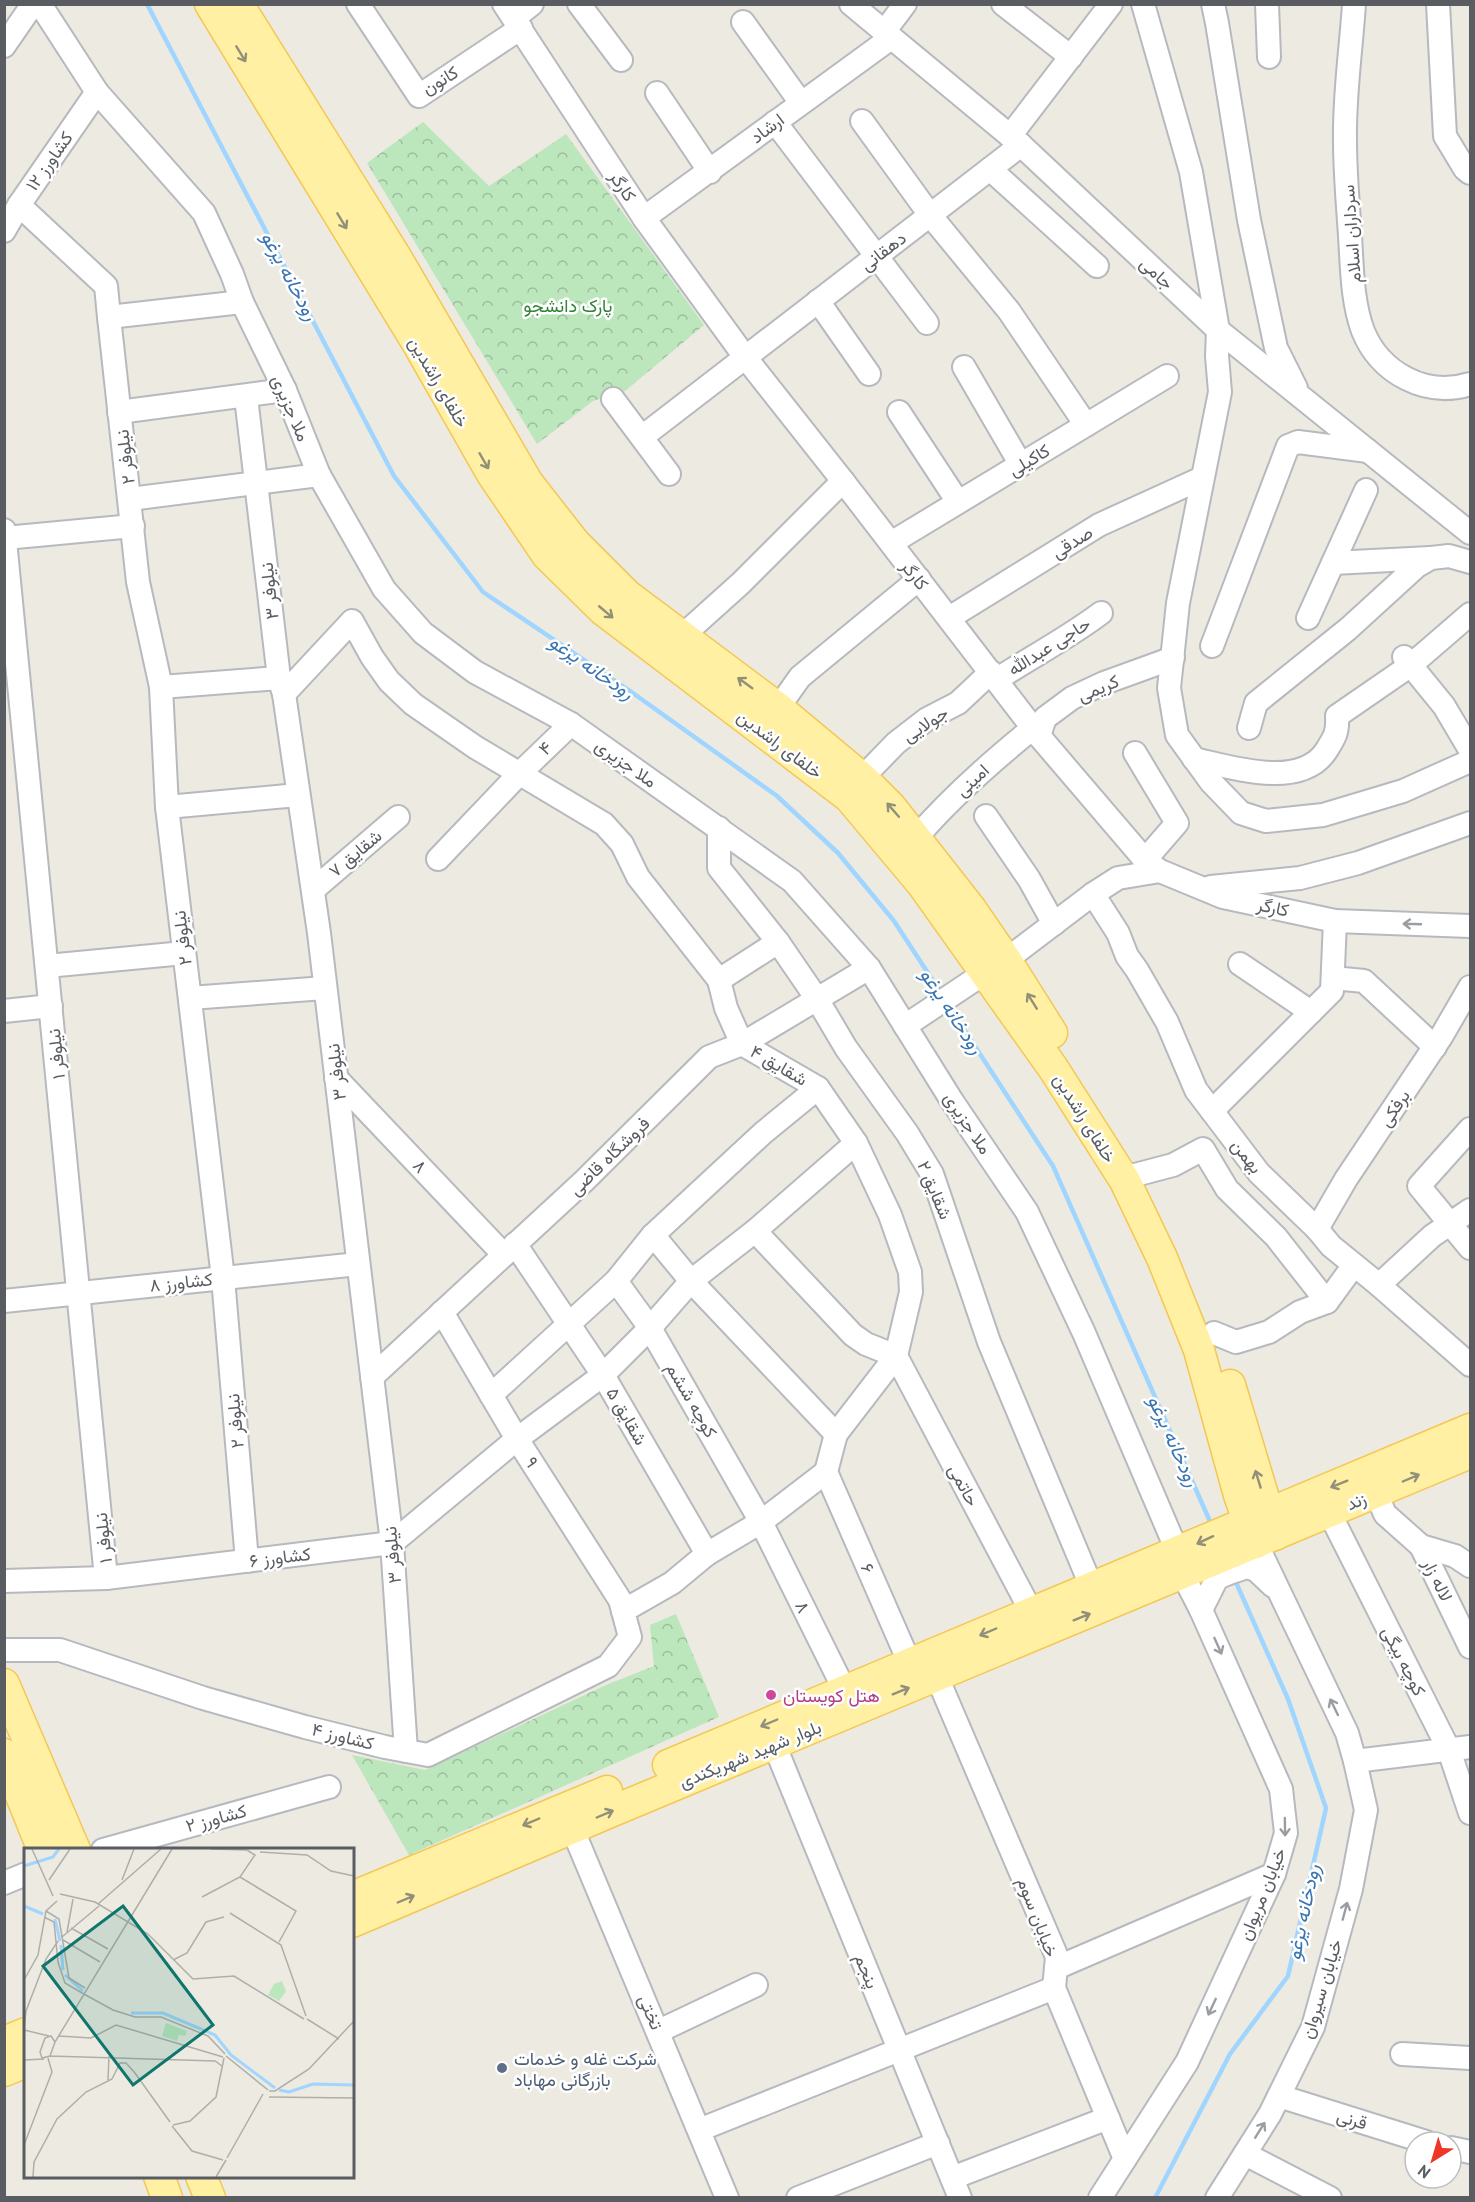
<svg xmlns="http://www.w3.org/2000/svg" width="1475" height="2202" viewBox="0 0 1475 2202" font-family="'PT Sans',Vazirmatn,sans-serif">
<defs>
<pattern id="forest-crowns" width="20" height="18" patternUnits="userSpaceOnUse" patternTransform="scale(1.5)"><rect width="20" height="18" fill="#bce6bc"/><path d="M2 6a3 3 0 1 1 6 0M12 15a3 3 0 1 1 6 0" fill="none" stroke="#9cbe9c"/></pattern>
</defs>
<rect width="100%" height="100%" fill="#edeae1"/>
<!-- forest -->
<g fill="url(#forest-crowns)">
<path d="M423,122L489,186L566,134L704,325L625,391L593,401L537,444L367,163Z"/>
<path d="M676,1614L719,1717L409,1855L352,1755L425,1770L606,1685L654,1666L650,1625Z"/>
</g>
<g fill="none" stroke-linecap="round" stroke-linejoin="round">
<!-- stream -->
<g stroke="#9fd5ff" stroke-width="4.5">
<path d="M147,4L394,476L483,592L630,691L777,796L838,853L894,921L941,993"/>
<path d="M948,1005L1053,1166L1212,1526"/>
<path d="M1155,2198L1230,2054L1288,1976L1326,1808L1288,1699L1234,1578"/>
</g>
<defs>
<g id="minor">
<path d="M40,4L97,92L204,213L232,274L242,302L285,390L319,475L384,589L423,633L475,672L571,724L792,881L869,968L952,1101L1027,1212L1084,1333L1178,1553"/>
<path d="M358,4L419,96L521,28"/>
<path d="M504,4L644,218L745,357L843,481L1039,736L1145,860L1160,871L1223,897L1335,921L1470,926"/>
<path d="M579,4L621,60"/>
<path d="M851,4L1021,145L1218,330L1470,533"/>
<path d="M1003,4L1071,57"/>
<path d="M1143,4L1191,172L1218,330L1217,356L1220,392L1178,603L1169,688L1177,735L1211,782L1241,813L1266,821L1323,815L1403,791L1470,761"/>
<path d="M1213,4L1217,23L1249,220L1276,348L1296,388"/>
<path d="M1267,4L1269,57"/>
<path d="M1354,4C1351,50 1344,96 1345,141C1345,173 1348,205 1350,236C1352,267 1352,302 1363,331C1380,373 1426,398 1470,384"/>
<path d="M1438,4L1445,136L1465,169L1470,173"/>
<path d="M514,18L532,4"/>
<path d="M743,22L801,103"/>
<path d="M884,32L905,4"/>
<path d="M4,46L33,4"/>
<path d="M657,93L710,172"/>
<path d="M862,121L930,215L1009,311L1086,425"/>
<path d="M775,122L927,323"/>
<path d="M1010,136L1111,4"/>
<path d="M990,169L1097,266"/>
<path d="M19,205L106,286L109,317L242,302"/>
<path d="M644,218L891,38"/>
<path d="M4,231L19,205L97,92"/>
<path d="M818,301L869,374"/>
<path d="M109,317L138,582L161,687L167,807L223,1278L247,1561"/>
<path d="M964,367L1021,465"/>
<path d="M246,397L279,678L284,694L319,933L392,1543L406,1751"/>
<path d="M613,399L669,474"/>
<path d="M119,412L285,390"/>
<path d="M899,412L958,502"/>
<path d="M642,437L1021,145"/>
<path d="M130,499L319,475"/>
<path d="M4,530L106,1578"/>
<path d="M5,538L133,526"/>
<path d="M891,543L1167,376"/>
<path d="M1333,563L1430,558"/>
<path d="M949,618L1099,525L1202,478"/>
<path d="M1308,618L1366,490"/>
<path d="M681,637L741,583L843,481"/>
<path d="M1212,646L1288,446L1298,442L1368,451"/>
<path d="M1404,657L1444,706L1470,750"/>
<path d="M996,680C1031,657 1068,638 1101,613"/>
<path d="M161,687L279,678"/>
<path d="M284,694L352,621L372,657L389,681L413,704L475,747L604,824L622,844L638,877L719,980L726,1008L742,1044L818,1088L856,1143L890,1215L910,1272L911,1292L896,1356L836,1434L826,1472"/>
<path d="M778,708L800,677L919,579"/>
<path d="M1249,728L1256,703L1348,629L1417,566L1431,558L1449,556L1470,562"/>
<path d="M1039,736L1045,718L1072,698L1104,683L1173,658"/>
<path d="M1135,753L1177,823L1145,860"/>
<path d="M1194,759C1231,767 1300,790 1326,751C1335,737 1338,732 1337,716L1411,665L1470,614"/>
<path d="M862,778L896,743L927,719L958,703L991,672"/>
<path d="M167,807L298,795"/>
<path d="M986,816L1029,879L1054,924"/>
<path d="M719,828V868L778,942L817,999L846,1048L907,1133L932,1174L989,1342L1092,1588"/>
<path d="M916,838C951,797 991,762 1033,728"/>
<path d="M438,859L520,773L571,724"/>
<path d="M1211,887L1300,878L1358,863L1470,823"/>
<path d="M313,890L398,817"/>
<path d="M1093,894L1118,933L1127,956L1137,970L1167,1022L1196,1090L1259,1173L1317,1229L1331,1246L1379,1285L1470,1365"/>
<path d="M1006,960L1093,894L1118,878L1160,871"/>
<path d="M1240,964L1311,1012"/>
<path d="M47,966L184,953"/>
<path d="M1333,978L1364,981L1435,1047"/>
<path d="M719,980L778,942"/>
<path d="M190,998L325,988"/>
<path d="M4,1011L51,1006"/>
<path d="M905,1026L986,972"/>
<path d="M336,1078L504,1255"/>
<path d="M1212,1111L1332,991L1335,921"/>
<path d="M1470,1129L1419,1186L1470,1248"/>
<path d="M1135,1175L1173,1165L1203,1149L1227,1189L1276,1237L1327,1302"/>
<path d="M1317,1229L1346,1179L1441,1037L1470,987"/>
<path d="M755,1231L853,1335L866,1344L896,1356L1032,1613"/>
<path d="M653,1235L691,1281L836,1434"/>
<path d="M515,1244L603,1375L707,1554L672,1583L623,1611"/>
<path d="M616,1281L650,1328L761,1522L845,1691"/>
<path d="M1379,1285L1432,1236L1470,1210"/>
<path d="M4,1301L358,1264"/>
<path d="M1214,1333L1236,1342L1269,1332L1300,1312L1327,1302L1354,1265"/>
<path d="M372,1377L584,1181L709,1057L742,1044L869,968"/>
<path d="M491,1395L616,1281L653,1235L763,1133L818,1088"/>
<path d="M826,1472L910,1664"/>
<path d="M1376,1493L1385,1514L1421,1546L1455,1556L1470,1566"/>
<path d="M1329,1512L1449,1750L1470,1813"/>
<path d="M1421,1546L1470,1647"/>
<path d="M707,1554L761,1522L826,1472"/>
<path d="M4,1581L106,1578L392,1543L517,1439L603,1375L650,1328L691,1281L755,1231L856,1143"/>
<path d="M1201,1610L1217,1578L1229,1573L1247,1567L1256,1570L1273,1586"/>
<path d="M4,1650H60L203,1698L305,1727L385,1747L428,1755L608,1666L630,1637L620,1600L517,1439L442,1312"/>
<path d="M937,1677L1057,1957L1054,1988L1125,2159"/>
<path d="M774,1744L960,2198"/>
<path d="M1355,1761L1470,1747"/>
<path d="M572,1828L727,2198"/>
<path d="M103,1850L329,1787"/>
<path d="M4,1883L26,1874"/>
<path d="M1056,1968L1274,1874"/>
<path d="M659,2031L756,1985"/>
<path d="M1402,2054L1470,2058"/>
<path d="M1279,2096L1426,2142"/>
<path d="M699,2130L1054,1988"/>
<path d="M1451,2148L1470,2152"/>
<path d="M1245,2154L1330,2198"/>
<path d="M952,2178L1108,2118"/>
<path d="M798,2198L938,2143"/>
<path d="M1100,2198L1187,2062L1274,1874L1286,1833L1281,1789L1201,1610L1183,1575"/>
<path d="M1217,2198L1270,2114L1313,2027L1351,1889L1366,1810L1355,1761L1347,1733L1256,1543"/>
</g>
<g id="major">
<path d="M210,4L419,346L492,474L547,555L603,610L849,797L922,884L1053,1068L1125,1181L1162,1258L1199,1350L1239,1495L1256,1543"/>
<path d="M238,4L396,257L528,483L575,543L627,595L778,708L862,778L891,807L971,909L1006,960L1052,1033"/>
<path d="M1230,1385L1275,1535"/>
<path d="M4,1684L75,1850"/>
<path d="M4,1754L43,1850"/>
<path d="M668,1765L1470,1429"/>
<path d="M352,1897L607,1791"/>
<path d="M352,1922L615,1810L1470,1453"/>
<path d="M4,2042L26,2033"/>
<path d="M4,2071L26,2062"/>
<path d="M159,2176L167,2198"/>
<path d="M201,2176L210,2198"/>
</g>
</defs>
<!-- minor casing -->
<use href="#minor" stroke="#b6b9be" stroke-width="26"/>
<!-- major casing -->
<use href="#major" stroke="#f5c752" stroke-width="33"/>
<!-- minor -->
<use href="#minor" stroke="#fff" stroke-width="22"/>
<!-- major -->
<use href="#major" stroke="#fff0a4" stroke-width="30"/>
</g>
<!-- one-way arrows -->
<defs><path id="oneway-shaft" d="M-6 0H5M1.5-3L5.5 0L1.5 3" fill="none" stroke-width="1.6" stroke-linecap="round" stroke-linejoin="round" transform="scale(1.5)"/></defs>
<g stroke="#939079">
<use href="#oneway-shaft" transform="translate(241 54) rotate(59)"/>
<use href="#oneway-shaft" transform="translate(342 221) rotate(59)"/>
<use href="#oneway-shaft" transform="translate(484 461) rotate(60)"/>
<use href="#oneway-shaft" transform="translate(606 612) rotate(40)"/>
<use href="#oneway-shaft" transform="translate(745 683) rotate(-144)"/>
<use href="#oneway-shaft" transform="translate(893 810) rotate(-131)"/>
<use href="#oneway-shaft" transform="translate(1032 1001) rotate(-122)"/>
<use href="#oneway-shaft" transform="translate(1411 1478) rotate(-23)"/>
<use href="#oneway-shaft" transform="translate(1258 1479) rotate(-107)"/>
<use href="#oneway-shaft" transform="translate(1339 1484) rotate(158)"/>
<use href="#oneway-shaft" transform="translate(1205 1540) rotate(155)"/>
<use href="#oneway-shaft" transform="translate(1082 1617) rotate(-22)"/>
<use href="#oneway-shaft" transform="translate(988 1632) rotate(157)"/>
<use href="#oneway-shaft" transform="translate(901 1691) rotate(-22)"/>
<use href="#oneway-shaft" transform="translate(769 1723) rotate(157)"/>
<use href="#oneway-shaft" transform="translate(605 1814) rotate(-23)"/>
<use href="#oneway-shaft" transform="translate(531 1822) rotate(157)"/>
<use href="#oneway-shaft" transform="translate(406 1899) rotate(-23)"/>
</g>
<g stroke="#9b9ea1">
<use href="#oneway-shaft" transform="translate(1412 924) rotate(-178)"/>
<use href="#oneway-shaft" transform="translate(1218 1646) rotate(66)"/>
<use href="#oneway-shaft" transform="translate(1334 1707) rotate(-116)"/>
<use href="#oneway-shaft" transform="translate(1285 1827) rotate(89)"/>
<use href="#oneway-shaft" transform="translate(1345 1911) rotate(-75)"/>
<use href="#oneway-shaft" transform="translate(1212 2007) rotate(115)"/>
<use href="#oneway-shaft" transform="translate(1260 2130) rotate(-58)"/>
</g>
<!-- markers -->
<circle fill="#d1479c" stroke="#fff" stroke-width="2" cx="771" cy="1695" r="6"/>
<circle fill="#5c6f8a" stroke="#fff" stroke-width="2" cx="502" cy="2068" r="6"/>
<g text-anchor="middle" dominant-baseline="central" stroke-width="5" stroke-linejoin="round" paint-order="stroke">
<!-- street labels -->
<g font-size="18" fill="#595d62" stroke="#fff">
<text transform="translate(440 80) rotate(-30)">کانون</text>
<text transform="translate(767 128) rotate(-37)">ارشاد</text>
<text transform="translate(49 161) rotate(-55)">کشاورز ۱۲</text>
<text transform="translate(623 186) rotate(57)">کارگر</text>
<text transform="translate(1351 234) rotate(-94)">سرداران اسلام</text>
<text transform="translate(883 251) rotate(-37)">دهقانی</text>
<text transform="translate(1157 273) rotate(43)">جامی</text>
<text transform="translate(439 382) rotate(60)">خلفای راشدین</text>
<text transform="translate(291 408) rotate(67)">ملا جزیری</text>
<text transform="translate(125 457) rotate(-97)">نیلوفر ۲</text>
<text transform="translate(1029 460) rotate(-31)">کاکیلی</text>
<text transform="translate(1072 542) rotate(-32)">صدقی</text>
<text transform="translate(915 575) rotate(52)">کارگر</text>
<text transform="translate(269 591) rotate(-96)">نیلوفر ۳</text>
<text transform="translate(1049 646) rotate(-32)">حاجی عبدالله</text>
<text transform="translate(1098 688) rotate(-23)">کریمی</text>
<text transform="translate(925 724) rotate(-33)">جولایی</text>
<text transform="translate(780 744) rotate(37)">خلفای راشدین</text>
<text transform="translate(545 748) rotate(-44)">۴</text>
<text transform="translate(626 763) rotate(35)">ملا جزیری</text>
<text transform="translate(972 780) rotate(-43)">امینی</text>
<text transform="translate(355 853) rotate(-40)">شقایق ۷</text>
<text transform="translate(1273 907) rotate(12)">کارگر</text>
<text transform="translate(182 938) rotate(-97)">نیلوفر ۲</text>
<text transform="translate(56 1054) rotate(-96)">نیلوفر ۱</text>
<text transform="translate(779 1065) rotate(30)">شقایق ۴</text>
<text transform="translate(336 1072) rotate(-97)">نیلوفر ۳</text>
<text transform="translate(1394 1108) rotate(-56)">برفکی</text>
<text transform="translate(1085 1118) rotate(58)">خلفای راشدین</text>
<text transform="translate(968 1123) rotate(56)">ملا جزیری</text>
<text transform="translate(609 1156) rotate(-44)">فروشگاه قاضی</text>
<text transform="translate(1247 1156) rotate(52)">بهمن</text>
<text transform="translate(420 1166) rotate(47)">۸</text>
<text transform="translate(935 1190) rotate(67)">شقایق ۲</text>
<text transform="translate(181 1282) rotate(-6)">کشاورز ۸</text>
<text transform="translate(692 1400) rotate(60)">کوچه ششم</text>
<text transform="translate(627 1416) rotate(60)">شقایق ۵</text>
<text transform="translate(235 1421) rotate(-95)">نیلوفر ۲</text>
<text transform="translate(532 1462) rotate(58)">۹</text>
<text transform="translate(964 1485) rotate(62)">حاتمی</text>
<text transform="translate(1356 1501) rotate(-23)">زند</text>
<text transform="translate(103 1538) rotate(-96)">نیلوفر ۱</text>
<text transform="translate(392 1555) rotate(-95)">نیلوفر ۳</text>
<text transform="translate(280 1557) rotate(-7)">کشاورز ۶</text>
<text transform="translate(868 1568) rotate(66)">۶</text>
<text transform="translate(1438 1580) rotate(64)">لاله زار</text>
<text transform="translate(803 1607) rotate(64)">۸</text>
<text transform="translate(1404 1661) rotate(63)">کوچه بیگی</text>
<text transform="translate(343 1736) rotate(14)">کشاورز ۴</text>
<text transform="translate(750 1754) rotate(-22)">بلوار شهید شهریکندی</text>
<text transform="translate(216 1818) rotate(-15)">کشاورز ۲</text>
<text transform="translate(1262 1894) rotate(-68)">خیابان مریوان</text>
<text transform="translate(1038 1917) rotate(69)">خیابان سوم</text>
<text transform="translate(867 1971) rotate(68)">پنجم</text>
<text transform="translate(1321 1989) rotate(-73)">خیابان سیروان</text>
<text transform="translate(651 2012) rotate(67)">تختی</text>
<text transform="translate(1352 2119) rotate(17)">قرنی</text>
</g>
<!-- park labels -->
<g font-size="18" fill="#318235" stroke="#fff">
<text x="568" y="305">پارک دانشجو</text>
</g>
<!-- hotel labels -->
<g font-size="18" fill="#b23c85" stroke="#fff" text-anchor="start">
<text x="783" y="1695">هتل کویستان</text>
</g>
<!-- service labels -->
<g font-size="18" fill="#4e5e75" stroke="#fff" text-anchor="start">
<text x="514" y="2058">شرکت غله و خدمات<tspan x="514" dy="21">بازرگانی مهاباد</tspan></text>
</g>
<!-- water labels -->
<g font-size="20" font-style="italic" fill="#3a76b3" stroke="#fff">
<text transform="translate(290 276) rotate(62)">رودخانه یرغو</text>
<text transform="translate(592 667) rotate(35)">رودخانه یرغو</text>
<text transform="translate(952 1011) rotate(57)">رودخانه یرغو</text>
<text transform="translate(1174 1441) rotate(66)">رودخانه یرغو</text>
<text transform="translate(1303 1912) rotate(-78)">رودخانه یرغو</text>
</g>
</g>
<!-- overview -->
<g transform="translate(24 1848)">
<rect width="330" height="330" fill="#edeae1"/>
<path d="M258,133L262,143L255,153L244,147L250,136ZM142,175L163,183L161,188L155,187L153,193L138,188Z" fill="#bce6bc"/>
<path fill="none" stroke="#9fd5ff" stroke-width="3" d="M0,18L29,9L35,1M0,58L19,66M31,71L36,93M37,97L39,122M41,127L59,143M107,165H139L191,187L207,207L251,240M255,242L265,244L289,236L330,237"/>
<path fill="none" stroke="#aeaeaa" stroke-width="1.5" d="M8,1L29,48M236,4L283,7L307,23L330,28M216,29L272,63L255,94M25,32L46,1M98,32L110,1M36,46L71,54L124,86L169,131L210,128L280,171M178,49L216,29L231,7L223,2L187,1M74,56L137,1M22,63L35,71L45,130L61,140M206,65L257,97L282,168M20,69L30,74L34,114L41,135L58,145M47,80L84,101M43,84L49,51M38,89L75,58M39,92L76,114M149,112L163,105L182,74L200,69M0,132L14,107L22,63L33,53M58,145L89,162L111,169H137L184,188L201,206M283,171L315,191M0,180L2,163L22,111L34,93M0,182L25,188M35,188L67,190L92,177L199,209M31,194L27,188L21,190L16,204L18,210L26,208L31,194L148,1M26,208L191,213L198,218M202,208L244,242M0,212L20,211M84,232L85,208M245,243H251L285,221L330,173M245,249L330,250M149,277L166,273L192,249L200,210M148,278L168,303L199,312M0,297L28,224L24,210M203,310L239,246M9,329L10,314L33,271L62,244L88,231L96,215H102L111,225L146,274M192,329L202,312"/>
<path fill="#0f766e" fill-opacity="0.15" stroke="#0f766e" stroke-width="3" d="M99,58L189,177L109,237L19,118Z"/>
<rect width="330" height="330" fill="none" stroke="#595d62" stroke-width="3"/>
</g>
<!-- border -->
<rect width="1475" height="2202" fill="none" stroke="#595d62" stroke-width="12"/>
<!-- north arrow -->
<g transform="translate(1433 2160) rotate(217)"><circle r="28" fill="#ffffff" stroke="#bdbec0" stroke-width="1.5"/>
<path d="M0-4.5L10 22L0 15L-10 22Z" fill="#ee3526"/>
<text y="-9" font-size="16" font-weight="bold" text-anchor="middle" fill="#595d62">N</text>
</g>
</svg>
